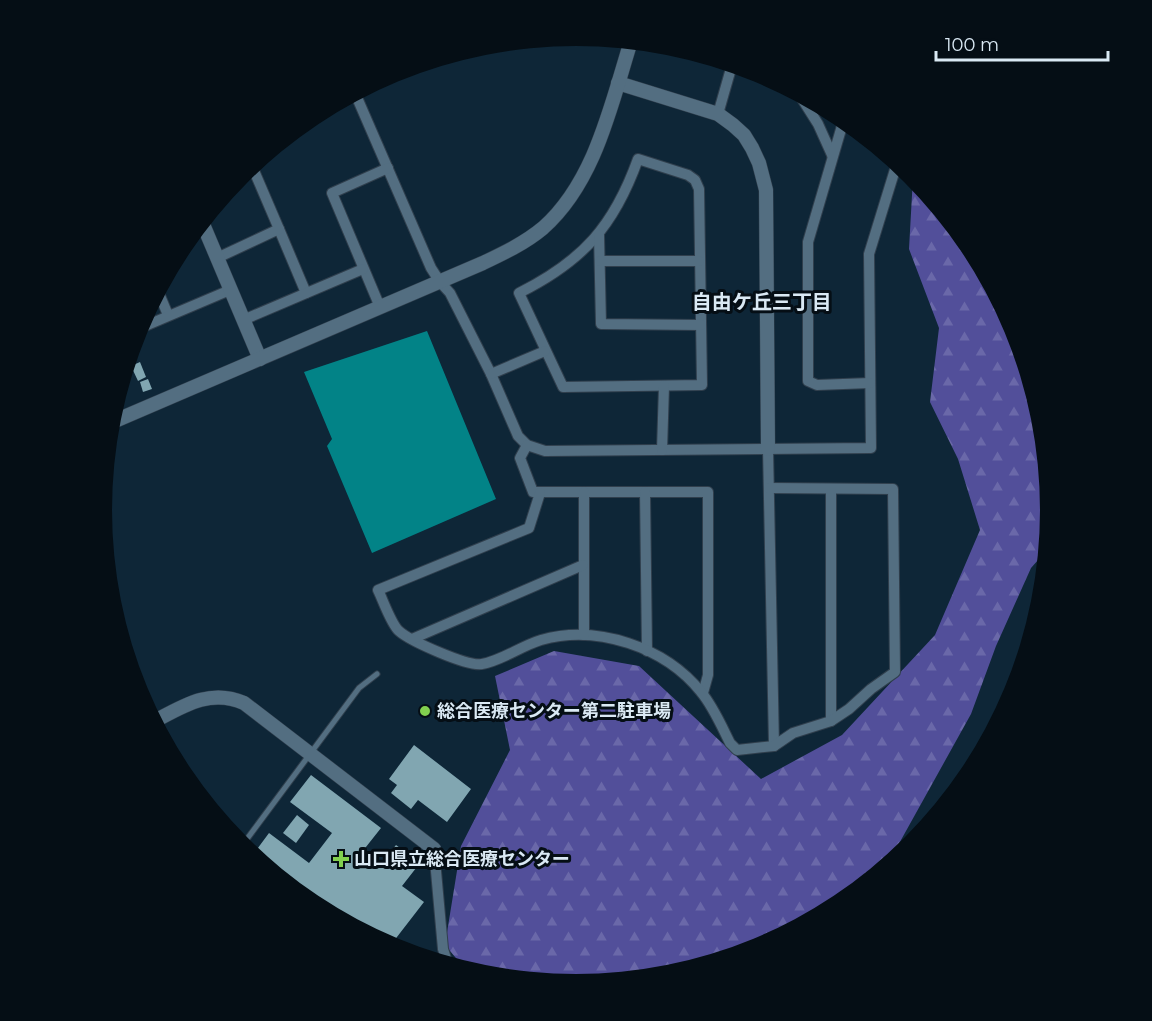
<svg xmlns="http://www.w3.org/2000/svg" width="1152" height="1021" viewBox="0 0 1152 1021" font-family="Montserrat,'Noto Sans JP',sans-serif">
<defs>
<pattern id="forest-firs" width="22" height="20" patternUnits="userSpaceOnUse" patternTransform="scale(1.5)"><rect width="22" height="20" fill="#524f9a"/><path d="M5 1l3.5 6h-7zM16 11l3.5 6h-7z" fill="#6a68a9"/></pattern>
</defs>
<rect width="100%" height="100%" fill="#0e2637"/>
<!-- forest -->
<path fill="url(#forest-firs)" d="M913,177L971,247L1015,329L1041,418L1050,511L1046,551L1031,568L996,646L971,714L886,867L839,905L757,949L668,976L576,985L483,976L466,970L445,945L461,846L510,750L495,676L554,651L639,666L761,779L842,735L935,635L980,530L958,459L930,402L939,328L909,249Z"/>
<!-- water -->
<path fill="#028387" d="M427,331L496,499L372,553L327,446L332,439L304,372Z"/>
<!-- building -->
<g fill="#81a6b1">
<path d="M140,362L146,377L138,381L131,366Z"/>
<path d="M148,379L152,389L143,392L140,382Z"/>
<path d="M414,745L471,789L447,822L418,800L411,809L391,793L397,785L389,779Z"/>
<path d="M311,775L381,828L362,852L379,866L396,845L420,863L402,886L424,902L390,946L312,905L252,856L269,833L309,863L332,833L290,802Z"/>
<path d="M297,815L309,825L296,843L283,833Z"/>
</g>
<g fill="none" stroke-linecap="round" stroke-linejoin="round">
<defs>
<path id="service" d="M241,847L359,688L377,674"/>
<g id="minor">
<path d="M355,93L431,268L440,282L450,293L491,374L518,436L527,445L545,451L871,448L869,254L897,163"/>
<path d="M799,94L818,124L832,155"/>
<path d="M718,114L732,65"/>
<path d="M844,119L808,242V381L817,385L870,383"/>
<path d="M638,159L688,175L695,180L699,189L702,385L563,387L519,293C583,261 614,226 638,159Z"/>
<path d="M279,229L306,293"/>
<path d="M599,235L601,324L701,325"/>
<path d="M217,258L279,229L252,166"/>
<path d="M600,261H699"/>
<path d="M158,291L168,315"/>
<path d="M380,307L332,193L388,168"/>
<path d="M243,320L363,269"/>
<path d="M138,329L230,290"/>
<path d="M491,374L545,351"/>
<path d="M527,445L520,458L533,492H708V675L703,693"/>
<path d="M768,449L774,746"/>
<path d="M662,450L664,386"/>
<path d="M831,490V721"/>
<path d="M645,492L647,651"/>
<path d="M540,493L529,528L378,590C383,600 391,624 399,631C410,641 468,667 482,664C501,661 521,646 541,640C597,624 665,647 701,692C713,706 722,727 730,743L737,750L774,746L793,733L831,721L849,709L871,689L895,672L893,489L769,488"/>
<path d="M584,635V492"/>
<path d="M412,639L583,565"/>
<path d="M434,849L443,949L448,965"/>
</g>
<g id="tertiary">
<path d="M618,83L718,114L733,125L744,135L752,148L759,163L766,190L768,449"/>
<path d="M202,222L260,359"/>
<path d="M110,423L483,263C504,253 525,243 543,228C595,182 611,105 631,41"/>
<path d="M153,722C183,706 210,688 244,703L434,849"/>
</g>
</defs>
<!-- service casing -->
<use href="#service" stroke="#303f4d" stroke-width="7"/>
<!-- minor casing -->
<use href="#minor" stroke="#303f4d" stroke-width="12"/>
<!-- tertiary casing -->
<use href="#tertiary" stroke="#303f4d" stroke-width="15"/>
<!-- service -->
<use href="#service" stroke="#536e81" stroke-width="5"/>
<!-- minor -->
<use href="#minor" stroke="#536e81" stroke-width="10"/>
<!-- tertiary -->
<use href="#tertiary" stroke="#536e81" stroke-width="14"/>
</g>
<!-- markers -->
<g fill="#82d04f" stroke="#050e15" stroke-width="2">
<circle cx="425" cy="711" r="6"/>
<path d="M338 850h6v6h6v6h-6v6h-6v-6h-6v-6h6z"/>
</g>
<g text-anchor="middle" dominant-baseline="central" stroke-width="6" stroke-linejoin="round" paint-order="stroke">
<!-- poi labels -->
<g font-size="18" font-weight="bold" fill="#dae9f4" stroke="#050e15" text-anchor="start">
<text x="437" y="711">総合医療センター第二駐車場</text>
<text x="354" y="859">山口県立総合医療センター</text>
</g>
<!-- neighbourhood labels -->
<g font-size="20" font-weight="bold" fill="#dae9f4" stroke="#050e15">
<text x="762" y="302">自由ケ丘三丁目</text>
</g>
</g>
<!-- crop -->
<path d="M0 0H1152V1021H0ZM112 510a464 464 0 1 1 928 0a464 464 0 1 1-928 0Z" fill="#050e15" fill-rule="evenodd"/>
<!-- scale -->
<path d="M936 51v9h172v-9" fill="none" stroke="#dae9f4" stroke-width="3"/>
<text x="945" y="51" font-size="18" fill="#dae9f4" stroke="#050e15" stroke-width="4.5" paint-order="stroke">100 m</text>
</svg>
